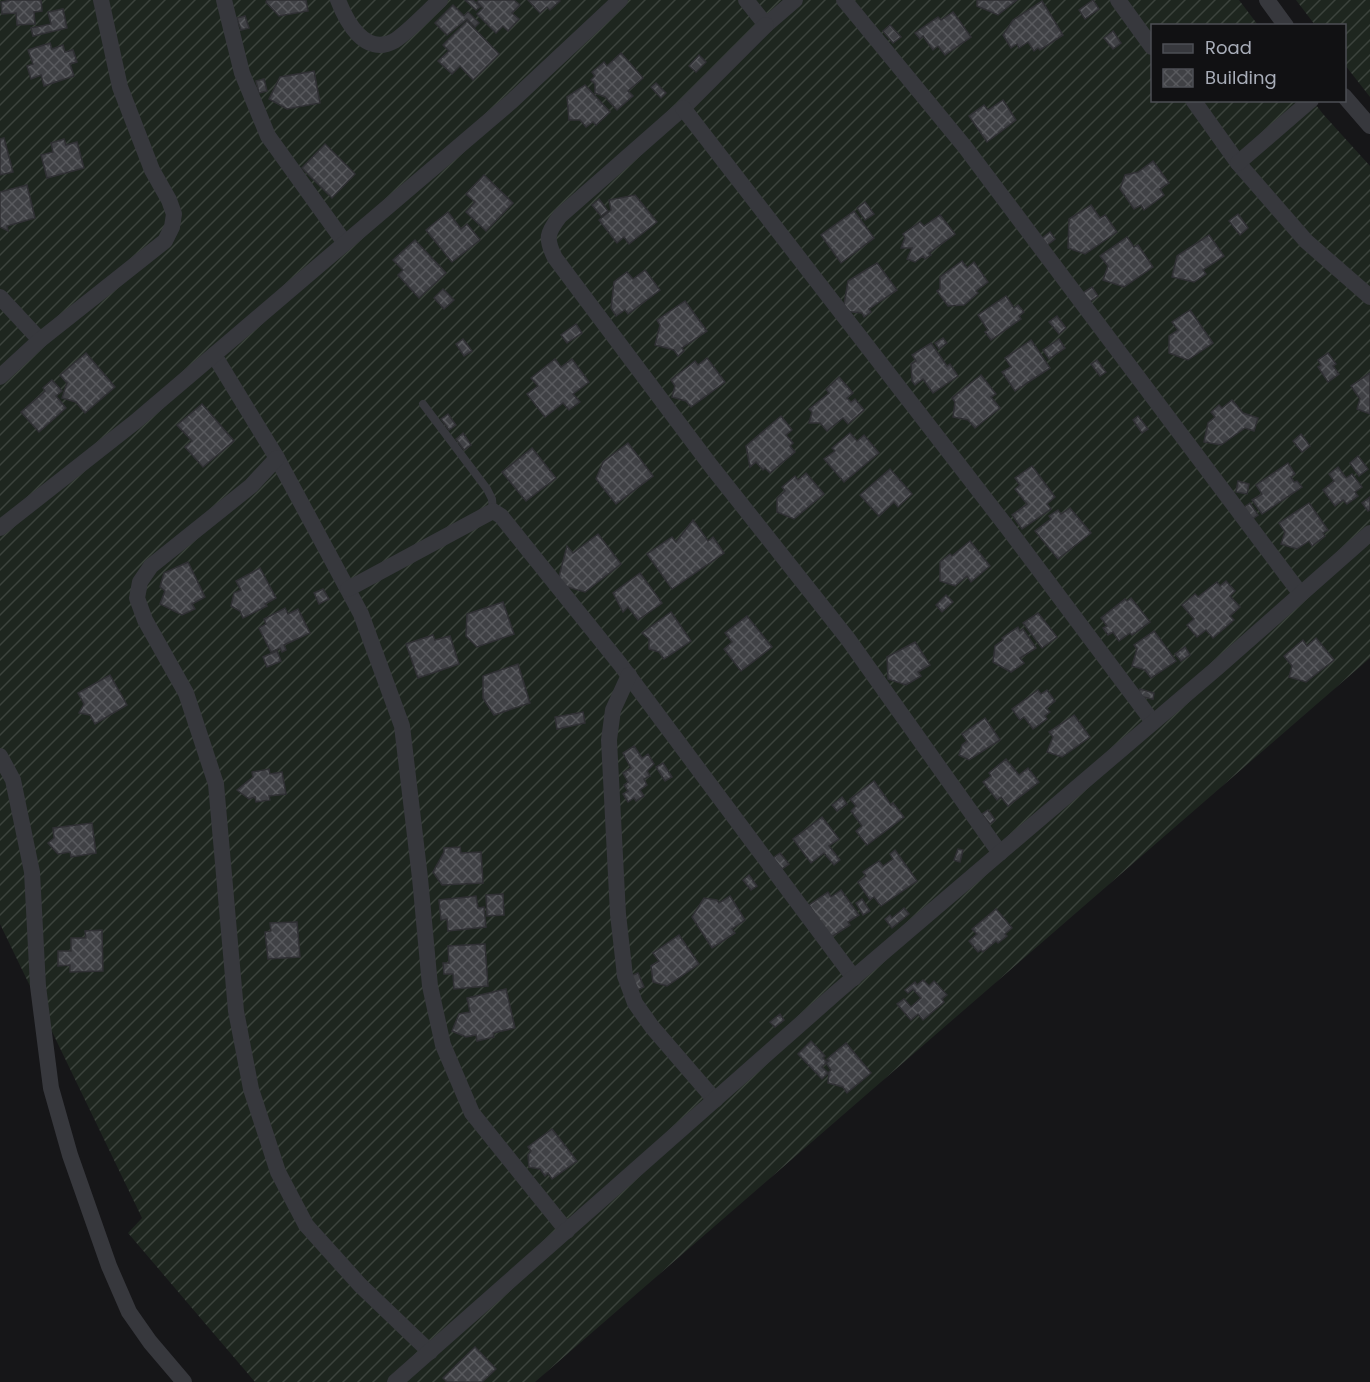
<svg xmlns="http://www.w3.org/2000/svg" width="1370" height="1382" viewBox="0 0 1370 1382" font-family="Poppins,sans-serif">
<defs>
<pattern id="garden-furrows" width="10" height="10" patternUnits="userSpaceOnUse" patternTransform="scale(1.5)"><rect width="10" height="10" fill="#1e261f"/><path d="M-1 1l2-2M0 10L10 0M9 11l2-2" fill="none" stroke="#3c433d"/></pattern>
<pattern id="building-cross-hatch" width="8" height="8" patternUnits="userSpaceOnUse" patternTransform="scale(1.5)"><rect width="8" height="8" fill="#404145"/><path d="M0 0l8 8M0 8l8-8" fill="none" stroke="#595a5e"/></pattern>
</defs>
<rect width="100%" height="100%" fill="#161618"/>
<!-- garden -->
<g fill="url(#garden-furrows)">
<path d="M0,0H1239L1258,25L1152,26V100L1313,101L1323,114L1370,166V658L535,1382H255L128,1233L142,1218L0,924Z"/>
<path d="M1296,0H1370V97L1345,65L1344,26L1315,25Z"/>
</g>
<!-- building -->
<g fill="url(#building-cross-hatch)" stroke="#303034" stroke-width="1.5">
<path d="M11,0H41L42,11L34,12L35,24L17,25L16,13L2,14L1,2Z"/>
<path d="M267,0H306L308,11L279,16L266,2Z"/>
<path d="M465,0H473L480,7L476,10Z"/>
<path d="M479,0H514L520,5L512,13L519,19L508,31L503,26L496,33L477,14L483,8L477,2Z"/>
<path d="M528,0H559L560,1L550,10L547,7L540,13Z"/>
<path d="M977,0H1017L998,15L977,6Z"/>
<path d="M1093,0L1099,9L1085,19L1079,10Z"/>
<path d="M1042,1L1063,35L1040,50L1038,48L1034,51L1028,42L1019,48L1017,44L1011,48L1003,35L1013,20Z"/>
<path d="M453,5L464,16L468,12L479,23L475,27L467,19L447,35L435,23Z"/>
<path d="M63,9L67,28L33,36L31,28L51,24L48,12Z"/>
<path d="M953,12L971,37L945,55L938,46L933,50L923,36L920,39L915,33L938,17L941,20Z"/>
<path d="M245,16L249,28L241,30L237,18Z"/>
<path d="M467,21L499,54L473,80L460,66L452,74L438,61L449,51L443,45Z"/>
<path d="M890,25L901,37L893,43L883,31Z"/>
<path d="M1113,31L1121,43L1113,49L1104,38Z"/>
<path d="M50,43L52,49L63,45L65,52L73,50L77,62L70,64L74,76L44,86L41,75L31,79L27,66L33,64L28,50Z"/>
<path d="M621,53L643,78L628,91L633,96L617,110L605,97L595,93V84L591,80L595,76L592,72L604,62L607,66Z"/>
<path d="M699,55L706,62L696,72L689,66Z"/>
<path d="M314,71L320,103L287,109L269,99L280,77Z"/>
<path d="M264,79L267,91L259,93L256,81Z"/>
<path d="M656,83L666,93L661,98L651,87Z"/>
<path d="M585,85L610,112L596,125L593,122L586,127L580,120H569L567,97Z"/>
<path d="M1003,100L1016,120L987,142L969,116L984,105L988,110Z"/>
<path d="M4,138L13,172L0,175V139Z"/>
<path d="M64,139L66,145L77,142L84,168L47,178L41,155L53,152L51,143Z"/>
<path d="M325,144L355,174L332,198L302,168Z"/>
<path d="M1153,161L1169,183L1160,189L1164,195L1144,210L1141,205L1134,209L1120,189L1125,175L1138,172Z"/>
<path d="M484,175L513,203L486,231L466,212L475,202L466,194Z"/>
<path d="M27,185L35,218L7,226L8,231L0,227V192Z"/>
<path d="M635,195L657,222L629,244L624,237L617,243L599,220L611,210L609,200Z"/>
<path d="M599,199L608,211L601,216L592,205Z"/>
<path d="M865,202L874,214L865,220L857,208Z"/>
<path d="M1091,205L1100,218L1105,215L1117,232L1085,254L1068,248L1069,219Z"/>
<path d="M854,211L874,238L841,263L821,235Z"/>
<path d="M448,212L461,229L467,224L480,240L452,262L426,230Z"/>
<path d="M1238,214L1248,228L1240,235L1229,221Z"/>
<path d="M940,215L955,234L929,253L931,255L925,259L923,256L915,262L907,259L912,248H901L905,238L903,234L920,222L924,226Z"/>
<path d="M1050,232L1055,239L1046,246L1041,239Z"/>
<path d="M1209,235L1224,256L1203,270L1206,274L1194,282L1172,277L1177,256Z"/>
<path d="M1127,237L1134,247L1138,245L1153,267L1124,287L1103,280L1108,266L1100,256Z"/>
<path d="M415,240L446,273L419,298L398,275L403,270L393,260Z"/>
<path d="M962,261L967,268L974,262L988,282L976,291L978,293L964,305L948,306L937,291L940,289V277Z"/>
<path d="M877,263L897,290L869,309L871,312L864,317L862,313L843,311L848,281Z"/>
<path d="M645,270L660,290L628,314L625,310L616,316L611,308L614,282L627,272L633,279Z"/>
<path d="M1092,287L1098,296L1088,303L1081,294Z"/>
<path d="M443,289L454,300L444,309L434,298Z"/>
<path d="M1006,296L1014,308L1018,305L1024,312L1019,316L1021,319L991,340L985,332L988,330L978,315Z"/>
<path d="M685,301L707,331L682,348L684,351L678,356L674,350L655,345L660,325L657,320Z"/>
<path d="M1190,310L1213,343L1188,360L1169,353V336L1178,330L1172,322Z"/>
<path d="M1057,316L1066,328L1059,334L1049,322Z"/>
<path d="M576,324L582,333L567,343L561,335Z"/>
<path d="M943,338L947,343L939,349L935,343Z"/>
<path d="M463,339L472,351L464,356L456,344Z"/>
<path d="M1059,339L1065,348L1049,359L1043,350Z"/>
<path d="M1031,340L1050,368L1015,391L1002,372L1011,367L1005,358Z"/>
<path d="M931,343L947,366L950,364L958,376L933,393L923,379L915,385L912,381L911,364L916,361L912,355Z"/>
<path d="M86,353L115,387L85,413L76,402L62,398L67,383L60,375Z"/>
<path d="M1328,353L1336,364L1333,366L1339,374L1328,382L1318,367L1321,365L1318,360Z"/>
<path d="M707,358L725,382L691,407L686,401L672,397L675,386L671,380L695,361L698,365Z"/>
<path d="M555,359L561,367L572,359L589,382L573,394L580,402L569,410L563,403L545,417L527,394L538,386L531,378Z"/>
<path d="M1097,360L1106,372L1100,376L1091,364Z"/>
<path d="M1370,373V414L1357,409L1360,399L1351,386Z"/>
<path d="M981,375L996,394L991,397L1000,408L975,428L968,420L953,417L955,402L952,398Z"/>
<path d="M839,377L853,393L847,398L851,402L855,399L864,410L848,424L843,418L827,431L820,423H809L812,412L809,409L829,393L826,389Z"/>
<path d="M52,380L62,391L56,396L66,408L39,432L21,412L45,391L43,388Z"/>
<path d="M1232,400L1243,413L1258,418L1254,431L1245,428L1221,445L1204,442L1208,423L1215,417L1211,412L1219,405L1222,408Z"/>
<path d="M202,404L234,441L203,467L185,447L192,441L177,425Z"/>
<path d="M448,414L456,425L449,430L441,419Z"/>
<path d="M781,416L792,430L786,435L793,443L790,446L795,452L770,473L765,468L763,470L756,462L750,467L746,446Z"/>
<path d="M1138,416L1148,429L1142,433L1133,420Z"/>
<path d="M463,433L471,445L464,450L456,439Z"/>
<path d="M850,433L857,441L864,435L879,453L844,482L824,459L835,451L832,448Z"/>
<path d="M1301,434L1310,446L1302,452L1293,441Z"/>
<path d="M628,443L653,476L616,504L596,479L603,462Z"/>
<path d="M532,448L556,478L526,501L502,472Z"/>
<path d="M1358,456L1368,469L1359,476L1350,463Z"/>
<path d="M1288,463L1295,474L1291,477L1294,482L1297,481L1302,487L1262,514L1252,500L1262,494L1256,485Z"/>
<path d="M1032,466L1055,497L1047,504L1051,509L1022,529L1012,515L1027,504L1015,489L1020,485L1015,478Z"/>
<path d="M1338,467L1346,478L1352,474L1362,487L1355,492L1358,496L1347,504L1343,500L1335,506L1323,490L1334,481L1329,474Z"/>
<path d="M890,469L912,494L898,507L894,502L879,516L860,495Z"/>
<path d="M806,473L824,494L794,519L777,512V498L785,491L782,487L795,476L798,480Z"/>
<path d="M1238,481L1249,484L1247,494L1236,492Z"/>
<path d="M1370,497V510L1368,511L1362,503Z"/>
<path d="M1250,503L1258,515L1251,520L1243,508Z"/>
<path d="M1309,503L1328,530L1323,533L1325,536L1312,546L1309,541L1297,549L1281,544L1285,532L1279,523Z"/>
<path d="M1070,508L1091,533L1058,559L1035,531L1051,519L1049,516L1058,510L1061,514Z"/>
<path d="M693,520L708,541L713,537L724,553L672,589L647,554L672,537L676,542Z"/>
<path d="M598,534L621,564L585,592L557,584L567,546L573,553Z"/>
<path d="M970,541L990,566L971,582L967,576L955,586L940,581V562L950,554L952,556Z"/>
<path d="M188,562L205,597L192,604L195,609L182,615L160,604L165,591L160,587L164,573Z"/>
<path d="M260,568L276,598L265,604L267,606L243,618L240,611L231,606L234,593L241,590L236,581Z"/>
<path d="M640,573L662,603L638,620L628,607L623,612L613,593Z"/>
<path d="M1226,581L1235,591L1230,596L1240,607L1230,616L1234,620L1213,638L1206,630L1197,637L1187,625L1194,619L1182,605L1195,594L1198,597L1217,582L1220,586Z"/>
<path d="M323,589L329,599L319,604L314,593Z"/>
<path d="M946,595L953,602L942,612L936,605Z"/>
<path d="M1131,598L1150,622L1132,635L1130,633L1119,641L1113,632L1108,635L1103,628L1107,626L1101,618L1125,599L1127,601Z"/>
<path d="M503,602L514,634L477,647L466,636L467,614Z"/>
<path d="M285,608L288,614L298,609L310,633L284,645L286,650L282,652L280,648L271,652L259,628L266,624L264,619Z"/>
<path d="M671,612L691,641L664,659L659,652L649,649V639L642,633Z"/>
<path d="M1038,613L1057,637L1042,648L1023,623Z"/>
<path d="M747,616L772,647L741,671L724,649L732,642L725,633Z"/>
<path d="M1018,627L1020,631L1023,629L1036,648L1020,658L1024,663L1011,672L993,662L995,646L1003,640L1002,638Z"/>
<path d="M1154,631L1176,661L1151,678L1145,670L1132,666L1137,649L1134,645Z"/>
<path d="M433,635L435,640L450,636L459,664L418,678L406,644Z"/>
<path d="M1316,638L1334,660L1306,682L1289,677L1292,666L1284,656L1303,640L1307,646Z"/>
<path d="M915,642L930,665L918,672L921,676L906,685L888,679L887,657Z"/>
<path d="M1185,647L1190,655L1181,661L1175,654Z"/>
<path d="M277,651L281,661L267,667L263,657Z"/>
<path d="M518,664L530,703L494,715L483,698V676Z"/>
<path d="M110,675L127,705L95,724L90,715L79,713L84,704L78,693Z"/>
<path d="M1140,689L1154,693L1153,699L1138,696Z"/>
<path d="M1038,690L1041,694L1047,690L1055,701L1046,708L1050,712L1045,716L1047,719L1033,729L1024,717L1020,720L1012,709Z"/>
<path d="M583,712L585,723L557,729L555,717Z"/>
<path d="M1074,715L1090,737L1062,757L1047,752L1053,737L1049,732Z"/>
<path d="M985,718L1000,740L969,760L959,755L962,745L967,741L962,734Z"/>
<path d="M634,746L642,758L648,754L654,764L647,771L650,776L644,779L647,785L640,790L644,796L636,801L634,798L628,802L623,794L628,791L624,785L628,782L623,773L631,768L623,753Z"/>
<path d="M1006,759L1019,775L1028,768L1039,782L1008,806L1001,797L997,800L983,782L991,776L989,773Z"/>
<path d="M663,763L672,777L665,781L656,767Z"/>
<path d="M269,769L270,774L282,772L286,794L269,796L270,800L256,802L255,797L249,799L237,790L253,777L252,772Z"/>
<path d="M874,781L891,805L893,803L904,817L867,845L856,831L862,826L851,811L856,806L850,799Z"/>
<path d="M842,797L847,804L837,811L832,805Z"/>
<path d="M988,810L995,820L990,824L982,814Z"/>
<path d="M822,817L839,839L829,846L840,860L834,865L824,853L811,863L793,839Z"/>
<path d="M92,823L96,853L71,857L70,852L58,854L48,843L54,838L53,828Z"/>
<path d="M460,847L461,853L481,852L483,883L442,885L433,872L444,852V848Z"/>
<path d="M958,849L963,850L960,862L954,860Z"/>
<path d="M895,850L917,881L881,906L874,897L870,900L858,882L866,876L863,872L879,861L883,866L893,859L890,854Z"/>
<path d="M780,853L789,864L782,869L773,858Z"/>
<path d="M749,875L757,886L751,890L743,880Z"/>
<path d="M841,890L859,915L848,922L850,925L830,938L809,905L828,892L831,897Z"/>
<path d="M503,894L504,915L487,916L486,895Z"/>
<path d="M476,896L478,908L484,907L486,927L448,931L447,919L441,920L439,900Z"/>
<path d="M730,896L745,920L732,929L735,933L712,948L692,917L704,898L717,900L719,903Z"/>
<path d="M862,899L870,911L863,915L856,903Z"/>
<path d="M904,908L909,914L892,928L885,919L890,915L892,918Z"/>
<path d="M996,909L1012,928L1005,934L1007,936L998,943L996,941L983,952L981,950L978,952L969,941L977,934L972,929Z"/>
<path d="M297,922L300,957L268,959L265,932L271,931L270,923Z"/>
<path d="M102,930L103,971L70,972V965L58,966V951H71V938H86L85,931Z"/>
<path d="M679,935L699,964L667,986L653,982L651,966L659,961L653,953Z"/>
<path d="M485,944L488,986L454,989L453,974H444L443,963H449L448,946Z"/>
<path d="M638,973L644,987L634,992L628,977Z"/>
<path d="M923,980L929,986L934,981L947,995L942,999L944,1002L923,1020L918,1014L911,1020L897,1004L904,999L911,1007L921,998L913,989L908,993L905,990L915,982L917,985Z"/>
<path d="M506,989L515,1028L493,1033L494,1037L477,1041L476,1035L466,1037L452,1031L459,1014L470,1012L467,998Z"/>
<path d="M780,1014L784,1020L775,1027L770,1022Z"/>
<path d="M811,1041L825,1056L823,1058L827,1062L822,1067L828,1073L822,1079L798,1054Z"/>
<path d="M846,1043L871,1073L847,1093L843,1087L828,1083L829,1072L831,1070L826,1063L829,1061L827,1059Z"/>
<path d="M552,1129L577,1161L552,1179L548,1173L545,1176L540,1169L529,1167L528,1155L531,1151L528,1147Z"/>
<path d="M475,1347L496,1369L482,1382H447L443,1378Z"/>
</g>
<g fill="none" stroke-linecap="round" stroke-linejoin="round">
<!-- lane -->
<path stroke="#37383d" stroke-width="8" d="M423,404L487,489L492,499L493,511"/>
<!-- street -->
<g stroke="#37383d" stroke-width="16">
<path d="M224,0L242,73L268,136L345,243"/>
<path d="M338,0C346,21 365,57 394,41C406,34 429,10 440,0"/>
<path d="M746,0L766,25L795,0"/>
<path d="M844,0L965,147L1300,593"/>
<path d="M1118,0L1152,47"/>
<path d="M1267,0L1286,26"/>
<path d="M766,25L683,108L560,216C547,233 545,238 555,258L711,466L848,639L1000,853"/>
<path d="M1344,96L1370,126"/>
<path d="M1193,100L1238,163L1306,241L1370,297"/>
<path d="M683,108L1007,527L1153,722"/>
<path d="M1238,163L1311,100"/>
<path d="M0,297L40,340"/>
<path d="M214,355L277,458L361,614L402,726L420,878L430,986L443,1045L472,1113L567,1231"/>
<path d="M0,377L40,340L165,241L172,227L174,214L169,200L152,170L120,87L101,0"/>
<path d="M277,458L251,486L151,566L140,582L137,598L145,620L186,693L216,784L236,1011L251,1089L278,1172L306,1225L360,1285L430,1352"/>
<path d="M0,528L135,422L512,101L620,0"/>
<path d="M348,589L493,511L501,516L620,664L854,978"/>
<path d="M629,675L613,710L609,740L618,914L625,976L635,1003L652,1027L715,1100"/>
<path d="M0,756L13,780L32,872L38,986L51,1088L70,1155L109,1266L129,1312L150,1342L184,1382"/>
<path d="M395,1382L838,991L1217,668L1370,533"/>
</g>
</g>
<!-- legend -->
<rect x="1151" y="24" width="195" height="78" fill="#111113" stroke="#4d4f55" stroke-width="1.5"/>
<rect x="1163" y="44" width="30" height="9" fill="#37383d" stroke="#4d4f55" stroke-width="1.5"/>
<text x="1205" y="54" font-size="18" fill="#a8adb8">Road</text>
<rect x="1163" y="69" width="30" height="18" fill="url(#building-cross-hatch)" stroke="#4d4f55" stroke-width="1.5"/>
<text x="1205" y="84" font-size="18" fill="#a8adb8">Building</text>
</svg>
